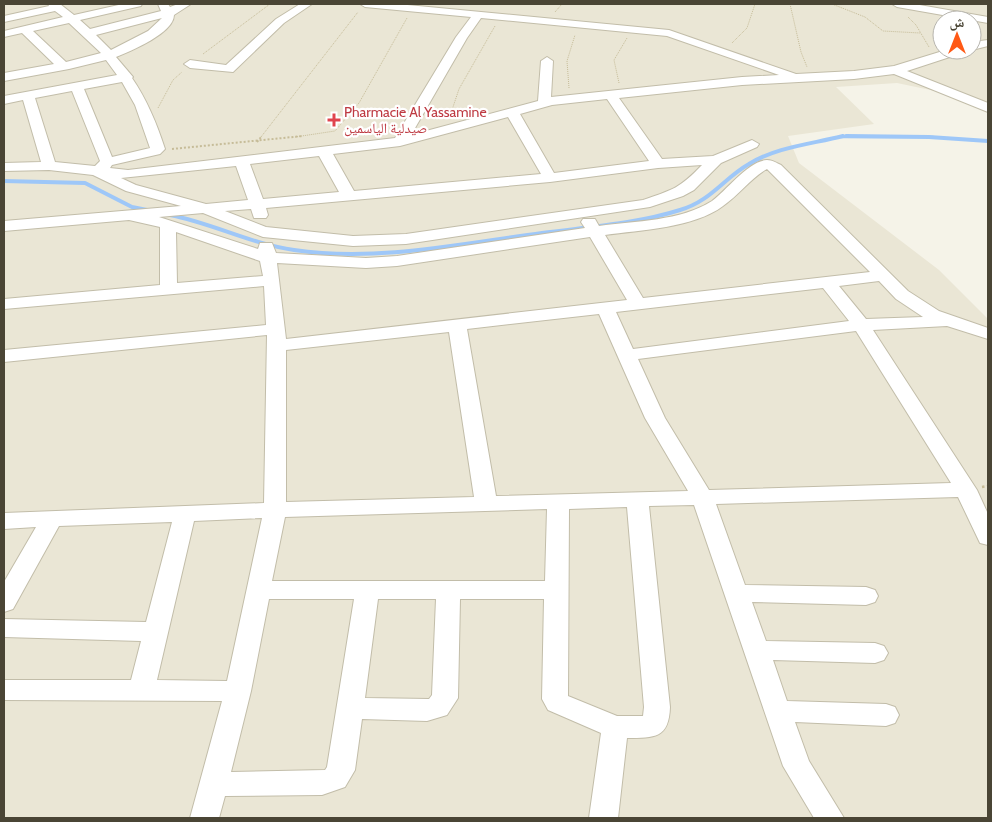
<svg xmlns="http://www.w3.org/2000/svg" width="992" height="822" viewBox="0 0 992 822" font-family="Cabin,'Noto Naskh Arabic',sans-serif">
<rect width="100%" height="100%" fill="#f5f3e8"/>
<!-- residential -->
<path fill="#eae6d5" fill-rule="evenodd" d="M4,4H988V102L897,83L836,87L874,124L788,136L799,163L939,270L988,319V818H4ZM942,20H972V50H942Z"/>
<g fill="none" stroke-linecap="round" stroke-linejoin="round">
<!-- stream-far1 -->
<path stroke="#9ec7f8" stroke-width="2.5" d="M838,137H933"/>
<!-- stream -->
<g stroke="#9ec7f8" stroke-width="4">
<path d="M846,136L929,137L988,141"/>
<path d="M4,181L85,183L132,207L147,210"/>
<path d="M170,215C212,223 251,244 294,250C376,262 460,244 542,233C587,227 636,224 680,210C711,201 724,178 749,164C776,147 812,144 843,136"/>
</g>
<defs>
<g id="minor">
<path d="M48,4H60L74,15L123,4H142L141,6L80,20L90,29L161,11L158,4H168L170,7L178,4H191L174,15C174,33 131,51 116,57L133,77L132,78C147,100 157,124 165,149L160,154L112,165L110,168L128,170L395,138L456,37L471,17L365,7L360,4H397L669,30L796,74L854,71L894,66L946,50H964L962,53L907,71L988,103V112L894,74L854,79L742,85L619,98L662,159L713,156L752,140L759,144L757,147L721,163L694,190L683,196L650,207L406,244L353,246L263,237L203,213L159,217L258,249L260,243H272L276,253L366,258L397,256L585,228L581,222L583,219H595L599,226C635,221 681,221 712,201C727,190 748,161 767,160C772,160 777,163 781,165L908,291L939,311L988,328V339L947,326L873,330L977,490L988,514V545L980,543L958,497L716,504L745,585L866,587L875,590L878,596L875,602L866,605L752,602L766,641L875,643L884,646L888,653L884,660L875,663L773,660L787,701L886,704L895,707L899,715L895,723L886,726L795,722L809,761L844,818H814L783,766L694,505L649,506L670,707C669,738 655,738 627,738L618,818H589L601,733L548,710L542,699L544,599H460L458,698L447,715L427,721L362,719L355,770L345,787L322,795L225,796L219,818H190L222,701L4,700V680H131L141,641L4,637V619L146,622L172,522L59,526L13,609L4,612V582L36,527L4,529V513L264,503L267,335L4,362V350L266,325L264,286L4,309V299L160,285V227L129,220L4,231V221L181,206L126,191L93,175L49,170L4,171V163L41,162L23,100L4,104V96L117,75L106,60L69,69L4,81V73L54,64L22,33L4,37V31L63,17L55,11L4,22V16L49,6ZM162,18L148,31L111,50L96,35ZM481,18L667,36L779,75L742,77L551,97L553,61L547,57L541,61L538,101L411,135L467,38ZM69,23L101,53L66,62L33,31ZM122,82L135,105L150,148L112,157L84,89ZM72,91L100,161L95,166L55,162L35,98ZM607,99L649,161L554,173L520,114L552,105ZM508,117L541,174L354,191L333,154L400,146ZM319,156L339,192L263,199L250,164ZM702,165C680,188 673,190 643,200L406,234L353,236L266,227L225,211L251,209L254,218H266L268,215L266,208L550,182L658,168ZM236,166L248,200L206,204L136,185L121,178ZM767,169L870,272L643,298L605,235C640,230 694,228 723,206C739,195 751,178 767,169ZM176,232L260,261L263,276L177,283ZM590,237L627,300L286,339L277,263L366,268L397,266ZM879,281L896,299L923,317L866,319L839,286ZM823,288L849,321L633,349L616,312ZM599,314L645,418L688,491L496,496L467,329ZM856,331L951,483L709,490L665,418L638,359ZM449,332L474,497L286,502V350ZM627,507L644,707L643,716H617L568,696L569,509ZM547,509L545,581H272L285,517ZM262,518L227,681L157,680L194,521ZM269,599H354L327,767L325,770L231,772L251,691ZM378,599H436L432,695L429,699L365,698Z"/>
<path d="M300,4H312L284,23L233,72L190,68L184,64L190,60L226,65L276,19Z"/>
<path d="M892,4H914L988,17V23L897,7Z"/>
<path d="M988,40V46L972,50V42Z"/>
</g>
</defs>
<!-- minor casing -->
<use href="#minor" stroke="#c2bda9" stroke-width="2"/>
<!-- path-far2 -->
<g stroke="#c6bc98" stroke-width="1" stroke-dasharray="1 1" stroke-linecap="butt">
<path d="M790,4L801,52L807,67"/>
<path d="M832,4L865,17L883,31L920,33"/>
<path d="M555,12L562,4"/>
<path d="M908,17L916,25L929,47"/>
<path d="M732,43L747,28L755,4"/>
<path d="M203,54L270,4"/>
<path d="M619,83L614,60L627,38"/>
<path d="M569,88L567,61L575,35"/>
<path d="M158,108L173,80L182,72"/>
<path d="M450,116L459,89L495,26"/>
<path d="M261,137L358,12"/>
<path d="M295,137L335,131L359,103L407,18"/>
</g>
<!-- path-far1 -->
<g stroke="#c6bc98" stroke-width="2" stroke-dasharray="2 2" stroke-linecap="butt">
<path d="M257,142L262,136"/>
<path d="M172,149L303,136"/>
</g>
<!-- path -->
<path stroke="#c6bc98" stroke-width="2.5" stroke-dasharray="2.5 2.5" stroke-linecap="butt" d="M982,487L988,486"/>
<!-- minor -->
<use href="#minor" fill="#fff" fill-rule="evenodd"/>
</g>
<!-- markers -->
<path fill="#e0444e" stroke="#fff" stroke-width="2" d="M331.5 112.5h5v5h5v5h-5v5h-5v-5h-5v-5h5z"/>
<g text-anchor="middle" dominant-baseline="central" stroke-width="4.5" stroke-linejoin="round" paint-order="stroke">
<!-- far-health labels -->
<g font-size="14" fill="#be3a42" stroke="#fff" text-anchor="start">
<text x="344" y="112">Pharmacie Al Yassamine<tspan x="344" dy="16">صيدلية الياسمين</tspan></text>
</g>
</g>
<!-- border -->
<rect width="992" height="822" fill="none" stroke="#4a4535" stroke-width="10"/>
<!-- north arrow -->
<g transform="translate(957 35)"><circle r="24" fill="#ffffff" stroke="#b7b5ae"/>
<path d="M0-4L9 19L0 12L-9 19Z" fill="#ff5915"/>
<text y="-8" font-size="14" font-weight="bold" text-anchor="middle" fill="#4a4535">ش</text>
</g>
</svg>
